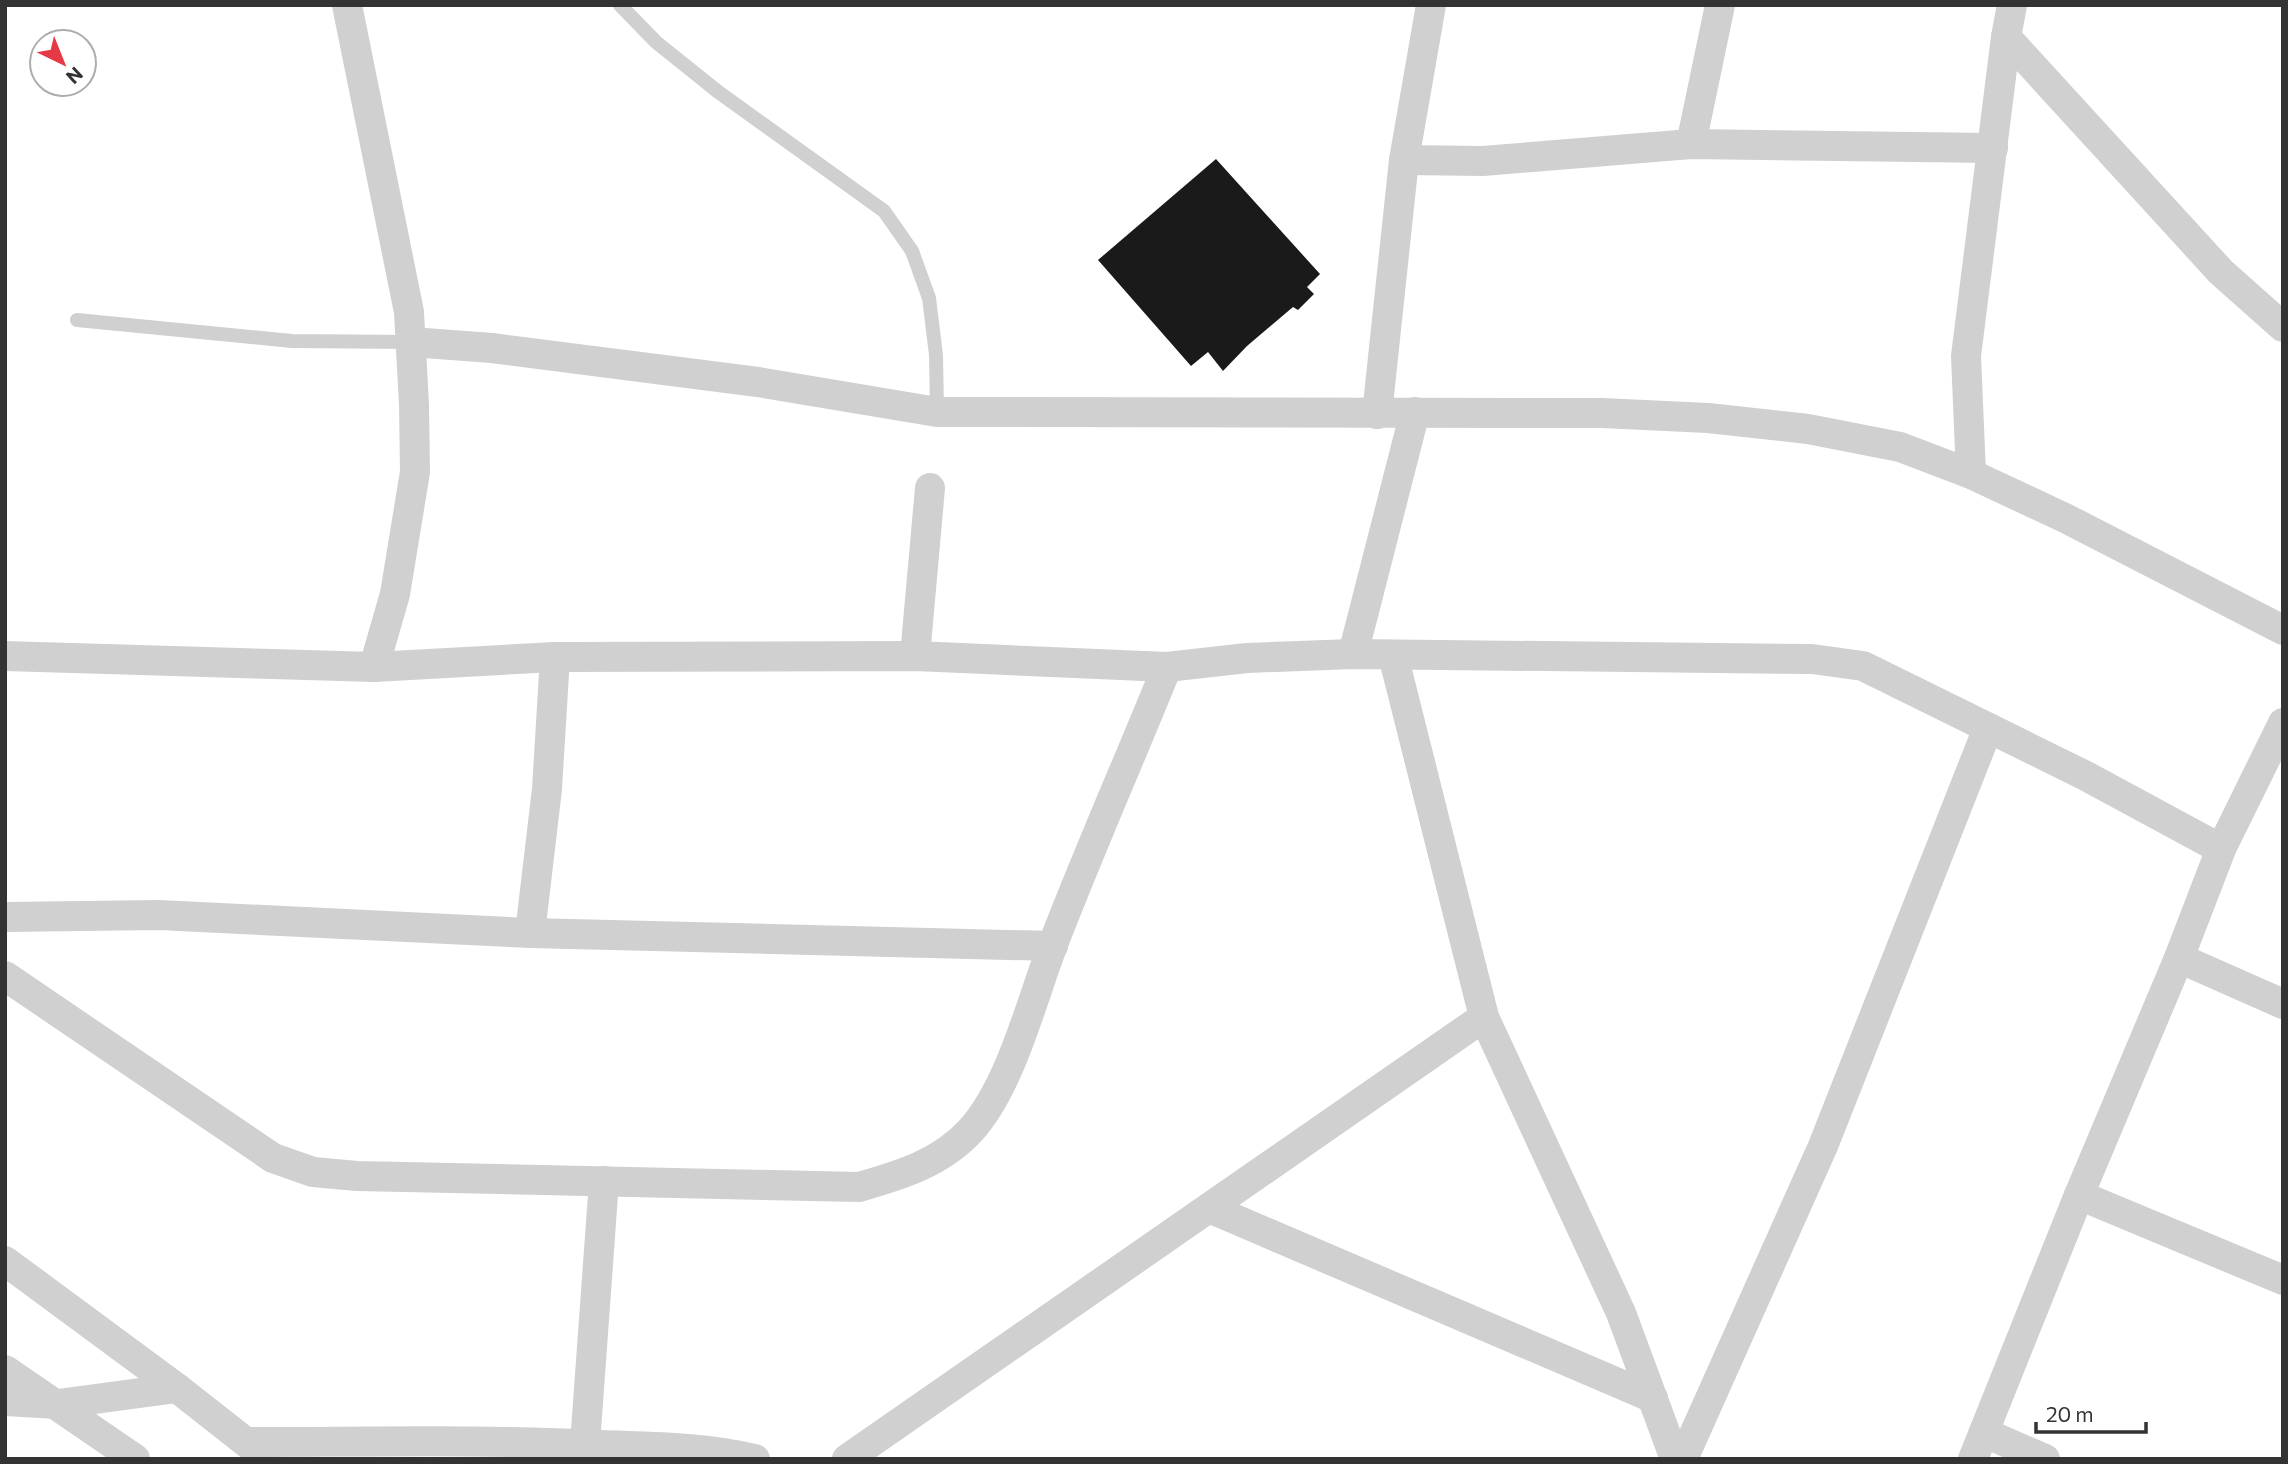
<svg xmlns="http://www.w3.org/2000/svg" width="2288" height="1464" viewBox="0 0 2288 1464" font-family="Commissioner,sans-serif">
<rect width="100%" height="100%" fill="#fff"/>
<!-- building -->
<path fill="#1a1a1a" d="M1216,159L1320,274L1307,287L1314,294L1298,310L1293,307L1247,346L1223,371L1208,352L1191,366L1098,260Z"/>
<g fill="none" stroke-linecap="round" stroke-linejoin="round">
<!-- lane -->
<g stroke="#d0d0d0" stroke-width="14">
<path d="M620,5L656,42L717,91L884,211L912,251L929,298L936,355L937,412"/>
<path d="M77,320L292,341L411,342"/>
</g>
<!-- street -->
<g stroke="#d0d0d0" stroke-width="30">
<path d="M347,5L409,312L414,405L415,472L395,594L374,667"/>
<path d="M2006,37L2221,272L2283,327"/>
<path d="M1691,144L1720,5"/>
<path d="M1404,160L1483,161L1691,144L1993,148"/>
<path d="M411,342L492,348L758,382L937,412L1602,413L1708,418L1808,429L1900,447L1971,474L2065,518L2283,630"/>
<path d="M1377,414L1404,160L1431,5"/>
<path d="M1971,474L1966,356L2006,37L2012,5"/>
<path d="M1353,654L1415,412"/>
<path d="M1393,655L1484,1017L1621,1313L1675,1459"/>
<path d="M5,656L374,667L555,657L915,656L1167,667L1247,658L1353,654L1812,659L1863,666L2086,776L2221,849"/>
<path d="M915,656L930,488"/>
<path d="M5,917L159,915L530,933L1053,946"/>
<path d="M530,933L547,789L555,657"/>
<path d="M2179,958L2283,1004"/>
<path d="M5,976L273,1158L313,1172L357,1176L859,1187C901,1175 941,1163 971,1130C1010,1087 1031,1003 1052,947C1088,853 1129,761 1167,667"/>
<path d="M2079,1195L2283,1280"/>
<path d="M1209,1208L1653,1398"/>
<path d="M5,1261L177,1388L261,1454"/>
<path d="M5,1370L135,1459"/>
<path d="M5,1401L58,1404L177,1388"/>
<path d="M1985,1433L2045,1459"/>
<path d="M246,1442C365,1442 484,1439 602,1445C653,1447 705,1447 755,1459"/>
<path d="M585,1444L604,1181"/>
<path d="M847,1459L1484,1017"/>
<path d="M1683,1459L1823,1146L1988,728"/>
<path d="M1973,1459L2079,1195L2179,958L2221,849L2283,723"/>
</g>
</g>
<!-- border -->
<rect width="2288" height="1464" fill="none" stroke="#333333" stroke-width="14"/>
<!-- north arrow -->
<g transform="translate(63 63) rotate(137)"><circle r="33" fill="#ffffff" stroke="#adadad" stroke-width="2"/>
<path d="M0-5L12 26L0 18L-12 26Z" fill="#e63946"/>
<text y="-10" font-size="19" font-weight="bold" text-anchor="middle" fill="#333333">N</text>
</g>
<!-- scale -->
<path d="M2036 1422v10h110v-10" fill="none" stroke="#333333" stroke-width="3.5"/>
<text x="2046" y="1422" font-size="21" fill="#333333" stroke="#ffffff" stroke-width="5" paint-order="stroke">20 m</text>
</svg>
